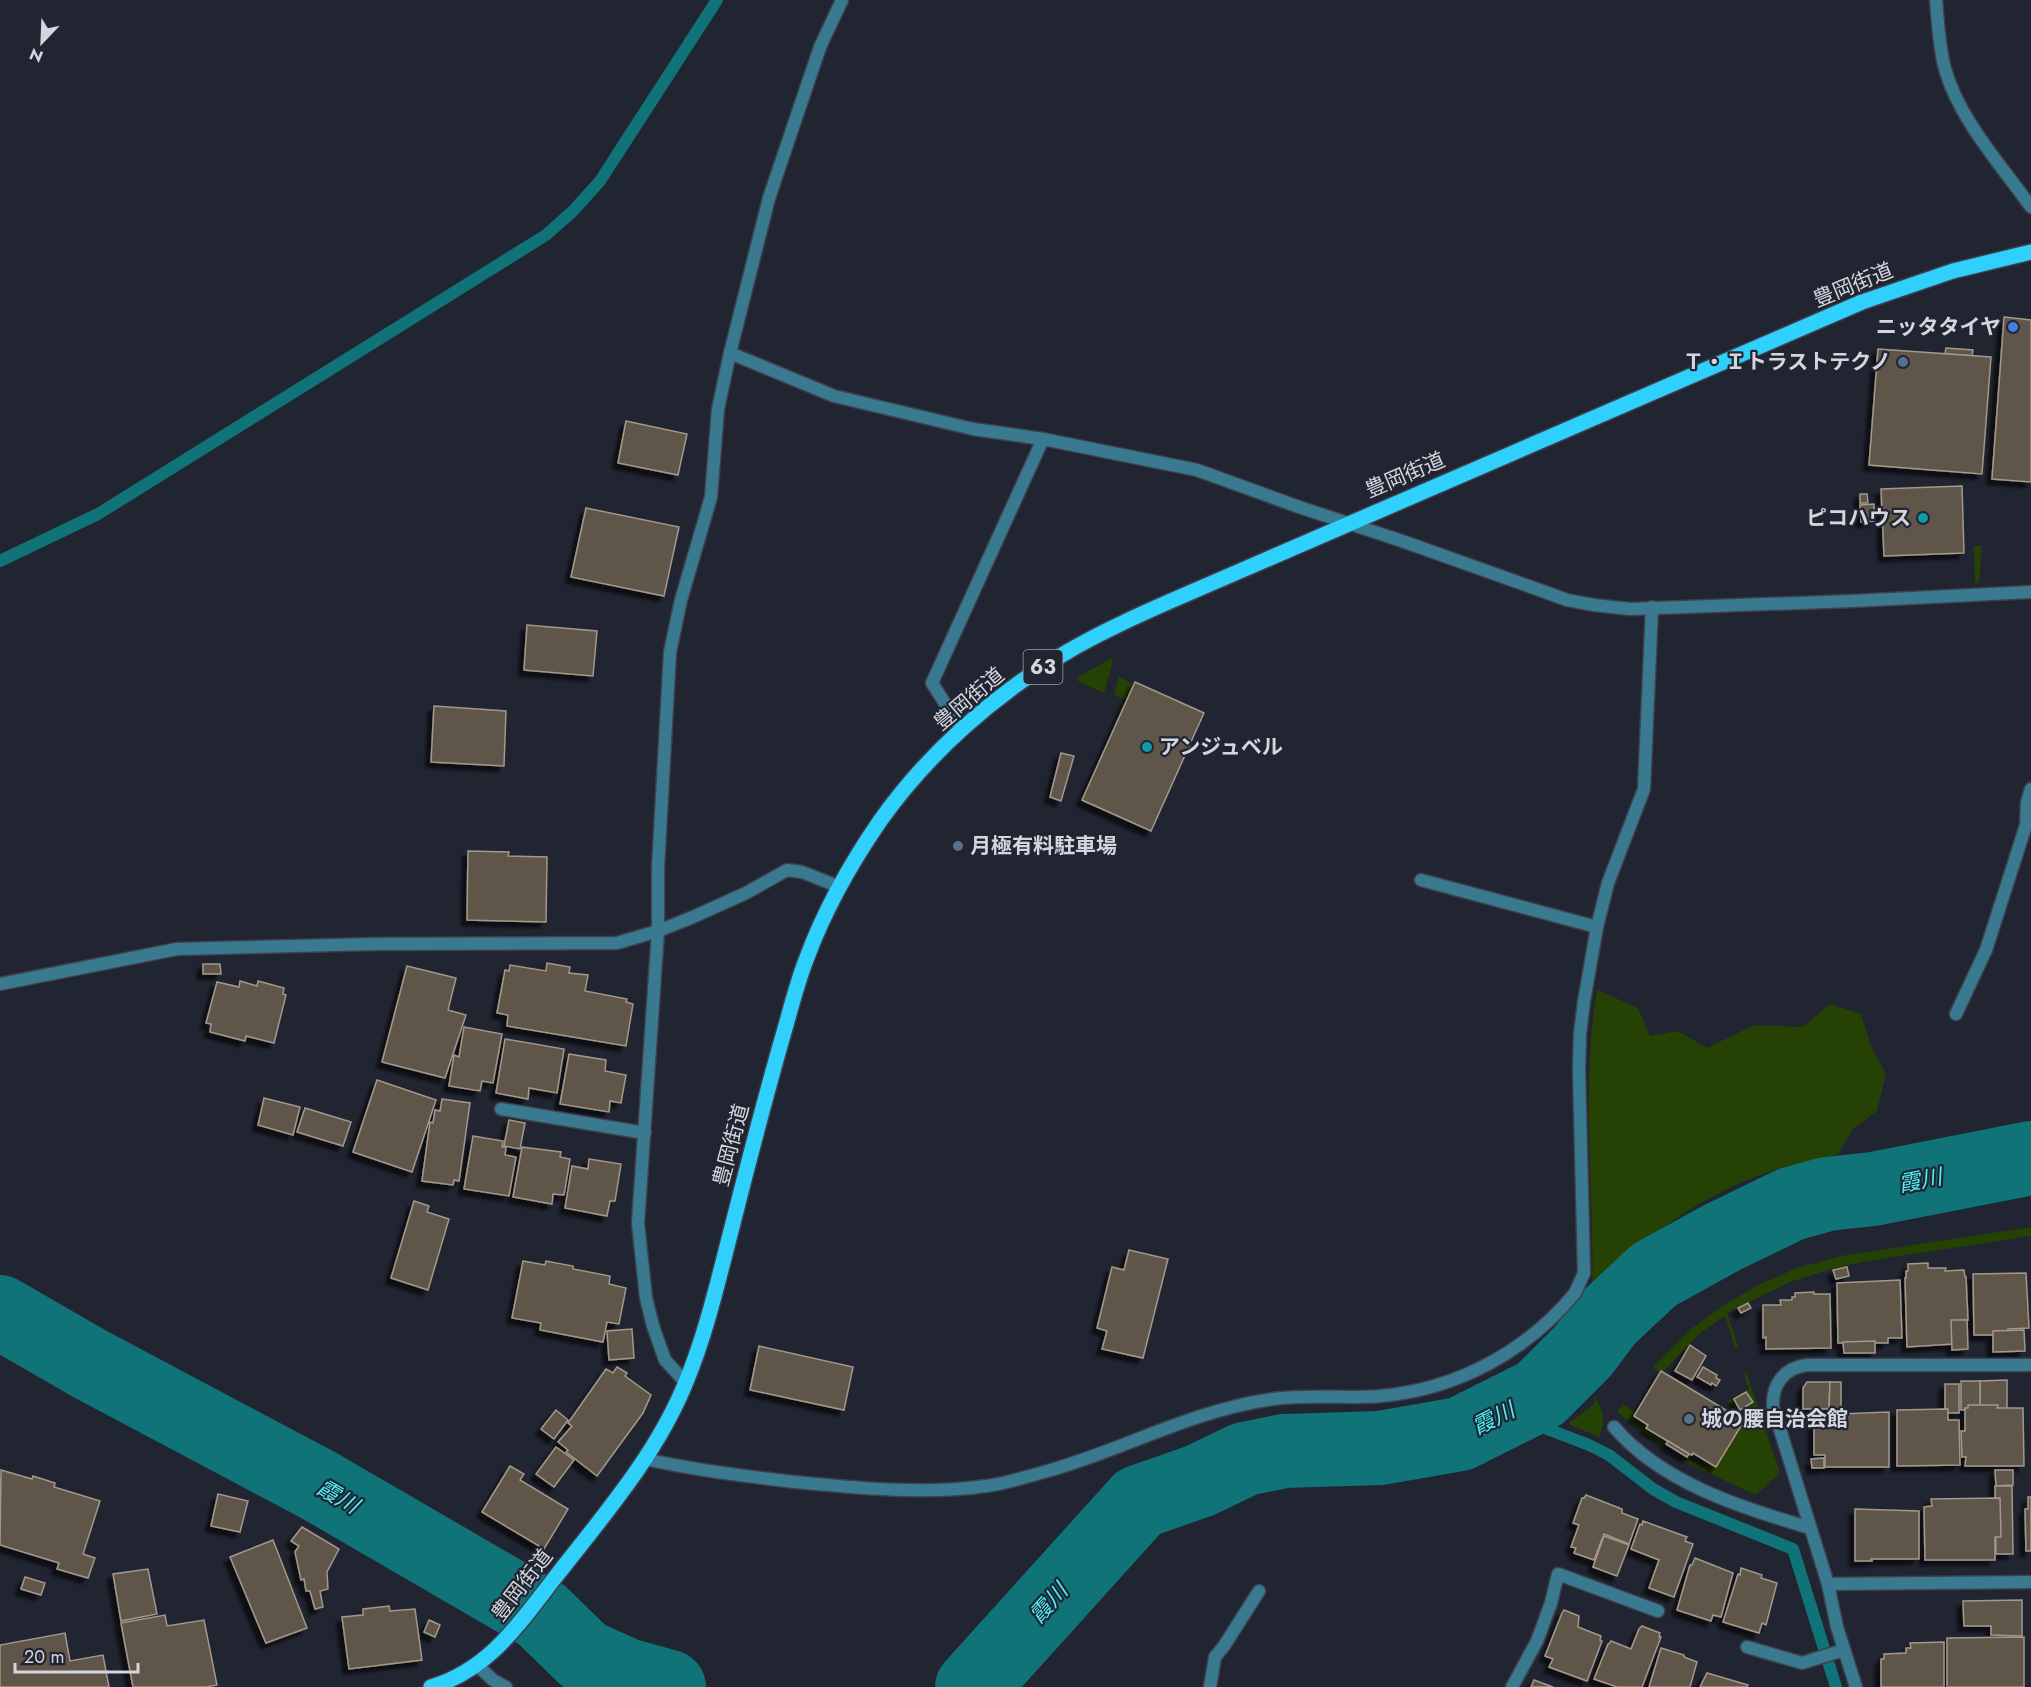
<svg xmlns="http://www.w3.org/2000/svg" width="2031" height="1687" viewBox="0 0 2031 1687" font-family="Jost,'Noto Sans JP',sans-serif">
<defs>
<filter id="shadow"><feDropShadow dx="-5.5" dy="5.5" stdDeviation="1.5" flood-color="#0009"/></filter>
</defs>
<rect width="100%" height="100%" fill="#212531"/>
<!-- green -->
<g fill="#254103">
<path d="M1974,546H1982L1979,583H1975Z"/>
<path d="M1112,658L1113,661L1104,693L1078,681L1076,678Z"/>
<path d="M1119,676L1133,685L1126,700L1114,695Z"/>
<path d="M1597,990L1638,1008L1650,1036L1678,1031L1707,1048L1754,1025L1802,1027L1831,1004L1861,1014L1871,1046L1886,1074L1877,1111L1853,1129L1837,1155C1817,1160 1795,1164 1775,1170C1708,1190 1639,1240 1592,1290C1595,1190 1580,1090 1597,990Z"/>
<path d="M2031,1227V1236L1867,1261L1831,1269L1790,1282L1727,1313L1739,1349L1735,1347L1725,1316L1699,1334L1661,1374L1653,1367L1691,1329L1724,1305L1760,1284L1797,1268L1841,1256Z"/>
<path d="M1743,1372L1747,1374L1780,1473L1756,1495L1685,1462L1687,1457L1707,1467L1710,1463L1716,1467L1744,1421L1730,1412L1733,1406L1727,1402L1749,1389Z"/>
<path d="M1595,1398C1604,1412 1606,1422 1599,1437L1568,1424L1593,1405Z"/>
<path d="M1623,1404L1635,1412L1632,1416L1665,1442L1662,1447L1617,1412Z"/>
</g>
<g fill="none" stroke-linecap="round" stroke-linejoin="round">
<!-- stream -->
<g stroke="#107377" stroke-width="12">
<path d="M0,561L98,514L546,235L573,211L600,181L717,0"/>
<path d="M1513,1407L1537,1425L1589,1445L1609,1455L1653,1489L1676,1502L1793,1549L1836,1687"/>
</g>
<!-- river -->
<g stroke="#107377" stroke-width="74">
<path d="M0,1312L90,1364L318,1485L542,1615L584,1656L626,1675L669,1687"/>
<path d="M972,1687L1139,1502L1199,1481L1245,1459L1284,1451L1380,1448L1460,1434L1540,1394L1583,1351L1607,1319L1654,1275L1723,1237L1791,1204L1827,1194L1873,1189L2031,1158"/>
</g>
</g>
<!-- building -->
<g fill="#5e5448" stroke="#a3988b" stroke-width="1.5" filter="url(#shadow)">
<path d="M2004,317L2031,320V482L1992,479Z"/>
<path d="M1946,348L1973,350L1972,356L1945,354Z"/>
<path d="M1878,349L1991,357L1982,474L1869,465Z"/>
<path d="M626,421L687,434L678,475L618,463Z"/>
<path d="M1962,486L1964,553L1884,556L1881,489Z"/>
<path d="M1860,494H1867L1868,503H1860Z"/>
<path d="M1874,504V521L1861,522L1860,505Z"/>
<path d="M586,508L679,527L664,596L571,577Z"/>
<path d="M527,625L597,631L593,676L524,670Z"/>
<path d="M1135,682L1204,713L1151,831L1082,800Z"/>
<path d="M434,706L506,711L504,766L431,762Z"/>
<path d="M1061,753L1074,756L1061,801L1050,797Z"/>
<path d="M468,851L509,852L508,856L547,857L546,922L467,920Z"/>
<path d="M547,963L570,967L569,973L588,975L585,991L627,999L626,1002L633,1004L626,1046L507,1026L508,1015L497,1013L505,970L509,971L510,965L546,971Z"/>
<path d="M203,964H220L221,974H203Z"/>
<path d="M407,966L456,978L448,1010L466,1015L445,1078L382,1062Z"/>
<path d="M240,981L257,986L258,981L284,988L283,994L286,995L274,1043L246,1036L245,1041L210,1032L211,1024L206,1023L217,982L239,987Z"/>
<path d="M464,1027L502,1034L493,1083L482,1081L480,1091L449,1086L454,1055L459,1057Z"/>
<path d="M505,1039L564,1049L557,1093L529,1088L528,1099L496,1093Z"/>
<path d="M569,1054L606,1060L605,1071L626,1075L621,1103L610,1101L609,1112L560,1104Z"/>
<path d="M377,1080L436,1100L412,1172L353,1152Z"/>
<path d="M264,1098L300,1107L293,1135L258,1125Z"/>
<path d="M442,1099L470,1103L459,1181L454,1180L453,1185L422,1181L430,1122L433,1123L435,1110L440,1111Z"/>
<path d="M305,1108L351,1122L343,1146L297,1132Z"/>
<path d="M509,1120L525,1123L520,1149L504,1146Z"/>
<path d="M473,1136L503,1141L502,1147H506L505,1155L516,1157L509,1196L464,1189Z"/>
<path d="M522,1147L561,1152L560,1157L570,1159L564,1195L553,1194L552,1204L513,1197Z"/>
<path d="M589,1159L621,1164L615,1201H610L607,1216L565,1208L572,1166L588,1169Z"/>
<path d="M414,1201L429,1206L427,1212L449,1219L428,1290L391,1278Z"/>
<path d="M1129,1250L1168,1259L1143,1358L1102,1349L1107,1331L1097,1328L1112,1267L1124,1270Z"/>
<path d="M523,1261L545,1265L546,1261L573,1266V1269L610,1276L609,1284L626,1288L619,1324L607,1322L603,1342L540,1330L541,1323L512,1318Z"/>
<path d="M1928,1263V1268H1946L1945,1271L1964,1270L1965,1277H1966L1968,1320L1952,1321L1953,1344L1907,1347L1905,1278H1906V1271H1908V1264Z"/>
<path d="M1847,1267L1849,1276L1836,1279L1833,1270Z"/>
<path d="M2026,1273L2029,1328L2008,1329L2007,1335H1974L1973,1274Z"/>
<path d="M1900,1280L1902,1338H1888V1343H1838L1837,1283Z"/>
<path d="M1814,1292V1294H1830L1831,1348L1766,1349V1337L1763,1338V1305H1781L1780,1300H1792V1297H1795V1293Z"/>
<path d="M1748,1303L1751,1308L1741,1313L1738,1308Z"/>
<path d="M1951,1320H1967L1968,1349L1952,1350Z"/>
<path d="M632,1329L634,1358L609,1360L607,1331Z"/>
<path d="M2024,1330L2025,1351L1993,1352V1331Z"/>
<path d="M1875,1341V1353H1844L1843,1342Z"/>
<path d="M1690,1345L1706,1356L1692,1380L1675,1371Z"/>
<path d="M759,1346L853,1367L844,1410L750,1390Z"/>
<path d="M617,1367L627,1373L625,1376L651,1395L643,1413L597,1476L566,1452L568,1450L558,1442L572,1426L568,1423L606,1369L613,1373Z"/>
<path d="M1703,1367L1717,1375L1716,1378L1720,1380L1716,1386L1712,1383L1711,1385L1697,1377Z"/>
<path d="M1661,1371L1744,1421L1716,1467L1693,1453L1692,1455L1689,1454L1646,1428L1648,1425L1634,1416Z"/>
<path d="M2007,1380V1409L1980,1410V1381Z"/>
<rect x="1961" y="1381" width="19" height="29"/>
<path d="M1807,1382H1830L1829,1409H1803V1388Z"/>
<path d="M1830,1382H1841V1409H1829Z"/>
<rect x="1945" y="1384" width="14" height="29"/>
<path d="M1746,1392L1753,1402L1740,1410L1734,1399Z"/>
<path d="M1968,1405H1998L1997,1408H2023L2024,1466H1965L1966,1457H1962L1961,1431H1965V1408H1968Z"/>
<path d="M1948,1409V1420H1959L1960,1465L1897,1466V1410Z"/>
<path d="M556,1410L568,1420L554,1439L541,1429Z"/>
<path d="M1889,1412V1467H1825V1455H1814V1415Z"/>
<path d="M1668,1441L1689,1454L1687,1457L1666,1444Z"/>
<path d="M556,1447L574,1460L554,1487L536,1474Z"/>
<path d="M1824,1458V1468H1812L1811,1459Z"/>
<path d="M510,1466L524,1474L520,1480L568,1509L544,1549L482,1512Z"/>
<path d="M1,1470L32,1479L33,1476L55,1483L54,1487L100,1501L83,1554L95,1558L88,1578L57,1569L59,1563L0,1545Z"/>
<path d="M1995,1470H2013V1485L1996,1486Z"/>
<path d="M1995,1486H2012L2013,1554H1996Z"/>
<path d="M218,1494L248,1501L240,1532L211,1526Z"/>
<path d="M1586,1495L1622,1509V1513L1638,1519L1629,1544L1604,1534L1594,1560L1574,1553L1576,1548L1571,1547L1579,1525L1573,1523L1582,1498H1584Z"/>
<path d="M2028,1497H2031V1551H2026L2025,1509H2028Z"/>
<path d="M2000,1498L2001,1537H1995V1560H1925L1924,1507L1932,1506L1931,1499Z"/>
<path d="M1855,1509L1919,1511V1559H1871L1872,1561H1855Z"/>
<path d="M1643,1521L1687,1537L1685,1541L1693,1544L1674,1597L1649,1588L1659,1560L1631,1549L1640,1524L1642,1525Z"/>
<path d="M302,1527L339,1549L327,1572L328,1589L320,1591L323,1607L315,1609L310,1591H306L304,1579L301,1580L295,1552L299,1546L291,1541Z"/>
<path d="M1604,1536L1629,1545L1617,1576L1593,1567Z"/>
<path d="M273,1540L307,1628L266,1643L230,1557Z"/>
<path d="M1695,1558L1733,1573L1721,1617L1713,1615L1711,1621L1677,1610L1690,1565H1692Z"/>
<path d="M1741,1568L1762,1575L1761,1578L1777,1583L1766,1625L1762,1623L1759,1633L1723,1622L1738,1574L1740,1575Z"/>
<path d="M148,1569L157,1614L121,1621L113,1574Z"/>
<path d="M25,1577L45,1583L41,1595L21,1589Z"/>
<path d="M2022,1600V1636L1991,1635V1626H1964L1963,1601Z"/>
<path d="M389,1606L390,1611L415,1609L422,1660L349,1669L342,1617L363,1615V1609Z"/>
<path d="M1564,1610L1579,1616L1578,1627L1601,1636L1600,1640L1602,1641L1587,1681L1549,1667L1553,1659L1545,1656L1562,1613Z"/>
<path d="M165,1615L167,1626L204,1620L217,1685L206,1687H133L121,1623Z"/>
<path d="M429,1620L440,1625L435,1637L424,1632Z"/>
<path d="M1642,1626L1660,1633L1659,1637H1661L1642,1687H1617L1594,1679L1608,1644H1609L1611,1641L1631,1649L1639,1629Z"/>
<path d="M65,1633L70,1661L103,1655L109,1687H0V1645Z"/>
<path d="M2024,1637V1687H1947V1638Z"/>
<path d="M1944,1642V1687H1881V1659H1884V1654L1906,1653V1648H1911L1910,1643Z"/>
<path d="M1661,1648L1684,1655V1657L1697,1662L1690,1687H1649Z"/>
<path d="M1707,1673L1748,1685L1747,1687H1700Z"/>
<path d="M1534,1680L1553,1687H1531Z"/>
</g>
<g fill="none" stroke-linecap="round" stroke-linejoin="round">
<defs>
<g id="service">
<path d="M1421,880L1597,927"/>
<path d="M1956,1014L1986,950L2026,825L2027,802L2031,789"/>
<path d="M501,1109L645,1133"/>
<path d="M1575,1293L1584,1273L1579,1070L1580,1034L1584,1001L1597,927L1608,883L1644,789L1652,607"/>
<path d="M1614,1427C1663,1484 1741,1507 1810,1528"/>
<path d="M1747,1647L1802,1663L1844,1650"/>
<path d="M1210,1687L1215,1657L1224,1646L1259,1591"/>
<path d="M1512,1687L1537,1641L1551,1603L1558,1574L1658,1611"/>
</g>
<g id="minor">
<path d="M1936,0C1938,23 1939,47 1945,69C1959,119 2001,165 2031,207"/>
<path d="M730,353L834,396L973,429L1043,439L1197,470L1299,507L1402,541L1534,588L1567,600L1594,605L1630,609L1852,601L2031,592"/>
<path d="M962,730L932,683L1043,439"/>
<path d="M0,984L177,949L374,944L617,943L658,931L693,917L746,893L787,870L802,872L840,887"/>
<path d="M686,1383L665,1360L653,1326L646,1298L638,1223L658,931V868L670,652L681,600L711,497L718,409L730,353L769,198L820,47L842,0"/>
<path d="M645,1459C694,1470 744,1476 795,1482C858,1488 923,1495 986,1486C1005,1484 1025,1477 1044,1472C1121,1451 1192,1410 1273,1399C1308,1394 1345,1399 1381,1396C1458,1389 1527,1351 1575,1293"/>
<path d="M1828,1584L2031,1582"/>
<path d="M1856,1687L1837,1627L1828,1584L1773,1407C1772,1384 1784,1368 1807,1365H2031"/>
</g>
<path id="tertiary" d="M477,1665L493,1680L506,1687"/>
<path id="primary" d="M431,1687C490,1670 521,1621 557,1575C604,1515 657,1454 686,1382C706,1334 718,1281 731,1231C748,1164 765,1098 784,1032C791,1008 797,983 806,960C824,911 851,863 880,821C928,753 996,693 1067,652C1099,633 1132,618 1166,603L1862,302L1953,271L2031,252"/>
</defs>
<!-- service casing -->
<use href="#service" stroke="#3e414d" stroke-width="15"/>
<!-- minor casing -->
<use href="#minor" stroke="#3e414d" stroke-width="15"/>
<!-- tertiary casing -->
<use href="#tertiary" stroke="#3e414d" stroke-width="15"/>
<!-- primary casing -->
<use href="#primary" stroke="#3e414d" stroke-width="18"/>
<!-- service -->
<use href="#service" stroke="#3a7a90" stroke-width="12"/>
<!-- minor -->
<use href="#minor" stroke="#3a7a90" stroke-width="12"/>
<!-- tertiary -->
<use href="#tertiary" stroke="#3a7a90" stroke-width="12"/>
<!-- primary -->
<use href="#primary" stroke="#30d0fd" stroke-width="15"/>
</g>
<!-- markers -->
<circle fill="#3f7fe0" stroke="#212531" stroke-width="2" cx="2013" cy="327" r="6"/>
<g fill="#5c6f8a" stroke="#212531" stroke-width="2">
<circle cx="1903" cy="362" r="6"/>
<circle cx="958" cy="846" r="6"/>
<circle cx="1689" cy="1419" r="6"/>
</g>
<g fill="#0f9aa8" stroke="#212531" stroke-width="2">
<circle cx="1923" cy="518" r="6"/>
<circle cx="1147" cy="747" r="6"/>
</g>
<g text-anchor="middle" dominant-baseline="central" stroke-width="4.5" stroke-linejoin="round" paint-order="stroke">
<!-- shield labels -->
<rect fill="#212531" stroke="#9ea1aa" stroke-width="1.5" x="1023.5" y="650" width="39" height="34" rx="4.5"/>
<g font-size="20" font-weight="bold" fill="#d4d6de">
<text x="1043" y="667">63</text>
</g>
<!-- street labels -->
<g font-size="21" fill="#d4d6de" stroke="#212531">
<text transform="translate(1853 285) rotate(-22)">豊岡街道</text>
<text transform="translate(1405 475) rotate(-23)">豊岡街道</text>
<text transform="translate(969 699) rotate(-40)">豊岡街道</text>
<text transform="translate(731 1145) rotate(-75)">豊岡街道</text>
<text transform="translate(522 1585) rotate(-52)">豊岡街道</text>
</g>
<!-- poi labels -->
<g font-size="21" font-weight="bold" fill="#d4d6de" stroke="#212531" text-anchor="end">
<text x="2001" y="327">ニッタタイヤ</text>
<text x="1891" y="362">Ｔ・Ｉトラストテクノ</text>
<text x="1911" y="518">ピコハウス</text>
<text x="1159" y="747" text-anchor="start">アンジュベル</text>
<text x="970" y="846" text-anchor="start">月極有料駐車場</text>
<text x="1701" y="1419" text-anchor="start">城の腰自治会館</text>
</g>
<!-- water labels -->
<g font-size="22" font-style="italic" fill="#4df2f9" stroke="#212531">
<text transform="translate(1920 1180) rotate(-11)">霞川</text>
<text transform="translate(1493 1418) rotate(-27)">霞川</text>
<text transform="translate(338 1496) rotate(30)">霞川</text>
<text transform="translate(1048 1603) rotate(-48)">霞川</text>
</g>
</g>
<!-- north arrow -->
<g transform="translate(42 42) rotate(203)" stroke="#212531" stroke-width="4.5" paint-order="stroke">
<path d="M0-4.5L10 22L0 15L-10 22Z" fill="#d4d6de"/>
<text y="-9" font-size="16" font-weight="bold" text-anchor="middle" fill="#d4d6de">N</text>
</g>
<!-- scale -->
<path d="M15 1663v9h123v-9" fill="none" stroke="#d4d6de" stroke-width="3"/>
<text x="24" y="1663" font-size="18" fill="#d4d6de" stroke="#212531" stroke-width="4.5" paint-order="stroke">20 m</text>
</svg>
